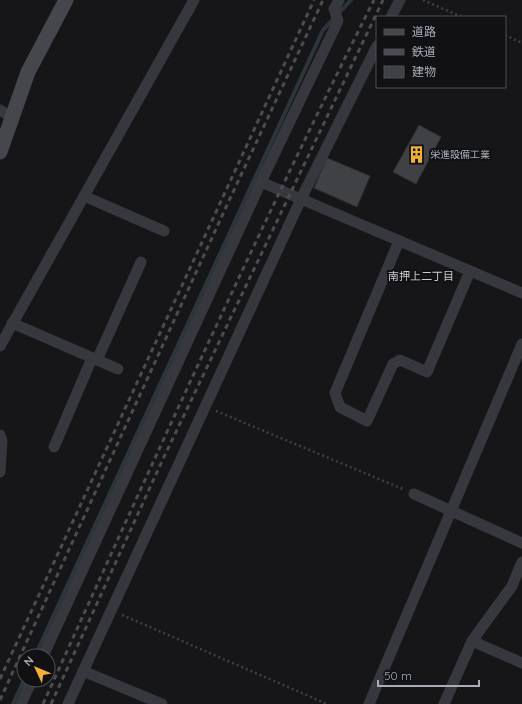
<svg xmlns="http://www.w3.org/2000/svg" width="522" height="704" viewBox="0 0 522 704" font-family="Quicksand,'Noto Sans JP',sans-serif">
<rect width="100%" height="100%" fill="#161618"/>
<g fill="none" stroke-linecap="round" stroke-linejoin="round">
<!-- stream -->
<g stroke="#2c353c" stroke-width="4">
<path d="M35,656L323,30L351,0"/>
<path d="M13,704L24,680"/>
</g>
</g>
<!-- building -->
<g fill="#404145" stroke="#303034">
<path d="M419,125L441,137L416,184L393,172Z"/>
<path d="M327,158L370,176L357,207L314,188Z"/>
</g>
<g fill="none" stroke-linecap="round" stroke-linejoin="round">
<!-- path -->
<g stroke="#3d3f44" stroke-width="2.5" stroke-dasharray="2 3" stroke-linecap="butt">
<path d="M423,0L462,17"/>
<path d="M505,35L522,43"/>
<path d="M216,411L403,489"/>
<path d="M122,615L327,704"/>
</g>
<!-- street -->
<g stroke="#37383d" stroke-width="11">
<path d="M391,17L400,0"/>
<path d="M0,110L11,117"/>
<path d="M261,182L301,199L377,46"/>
<path d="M84,196L164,231"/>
<path d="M399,241L335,393L340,407L367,421L393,364L400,360L427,372L470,271"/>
<path d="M12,323L118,369"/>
<path d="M0,346L194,0"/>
<path d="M97,360L141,262"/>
<path d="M0,435L2,441L0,472"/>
<path d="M54,447L92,358"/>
<path d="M414,494L522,543"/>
<path d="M472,641L512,586L522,562"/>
<path d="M43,656L261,182L338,21L334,9L339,0"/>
<path d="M83,671L162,704"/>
<path d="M21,704L32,680"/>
<path d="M68,704L301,199L522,293"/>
<path d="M369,704L522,344"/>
<path d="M444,704L472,641L522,663"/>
</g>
<!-- secondary -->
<path stroke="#45474d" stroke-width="15" d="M0,152L28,72L66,0"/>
<!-- rail -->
<g stroke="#4a4c52" stroke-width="3" stroke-dasharray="5 4" stroke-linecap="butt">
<path d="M0,679L314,0"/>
<path d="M0,700L227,205L323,0"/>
<path d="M43,704C150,468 257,232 374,0"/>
<path d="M51,704L163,459L383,0"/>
</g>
</g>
<!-- icons -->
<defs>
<symbol id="building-bare" viewBox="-9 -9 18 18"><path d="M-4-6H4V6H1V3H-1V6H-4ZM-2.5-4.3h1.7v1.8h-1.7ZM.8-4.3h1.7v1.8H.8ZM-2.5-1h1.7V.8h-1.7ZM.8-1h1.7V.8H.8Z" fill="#f2b134" stroke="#111113" stroke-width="2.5" paint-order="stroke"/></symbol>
</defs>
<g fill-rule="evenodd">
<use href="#building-bare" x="404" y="142" width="25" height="25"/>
</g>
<g text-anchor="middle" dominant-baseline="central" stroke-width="4" stroke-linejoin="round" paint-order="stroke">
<!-- poi labels -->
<g font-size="10" fill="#a8adb8" stroke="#111113" text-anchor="start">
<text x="430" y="154">栄進設備工業</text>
</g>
<!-- neighbourhood labels -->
<g font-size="11" fill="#c9ccd4" stroke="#111113">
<text x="421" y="276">南押上二丁目</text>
</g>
</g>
<!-- legend -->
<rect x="376" y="16" width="130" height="72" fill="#111113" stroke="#4d4f55"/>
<rect x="384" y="29" width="20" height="6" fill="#45474d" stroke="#4d4f55"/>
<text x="412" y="36" font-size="12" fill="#a8adb8">道路</text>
<rect x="384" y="49" width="20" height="6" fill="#4a4c52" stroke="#4d4f55"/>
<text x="412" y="56" font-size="12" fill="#a8adb8">鉄道</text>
<rect x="384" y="66" width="20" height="12" fill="#404145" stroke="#4d4f55"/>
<text x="412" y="76" font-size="12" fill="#a8adb8">建物</text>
<!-- north arrow -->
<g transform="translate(36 668) rotate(314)"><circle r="19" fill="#111113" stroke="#4d4f55"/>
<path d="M0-3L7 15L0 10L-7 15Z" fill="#f2b134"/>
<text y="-6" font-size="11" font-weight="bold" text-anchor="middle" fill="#a8adb8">N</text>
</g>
<!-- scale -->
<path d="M378 680v6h101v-6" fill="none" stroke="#a8adb8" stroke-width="2"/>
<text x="384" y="680" font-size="12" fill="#a8adb8" stroke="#111113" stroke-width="3" paint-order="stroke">50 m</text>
</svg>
